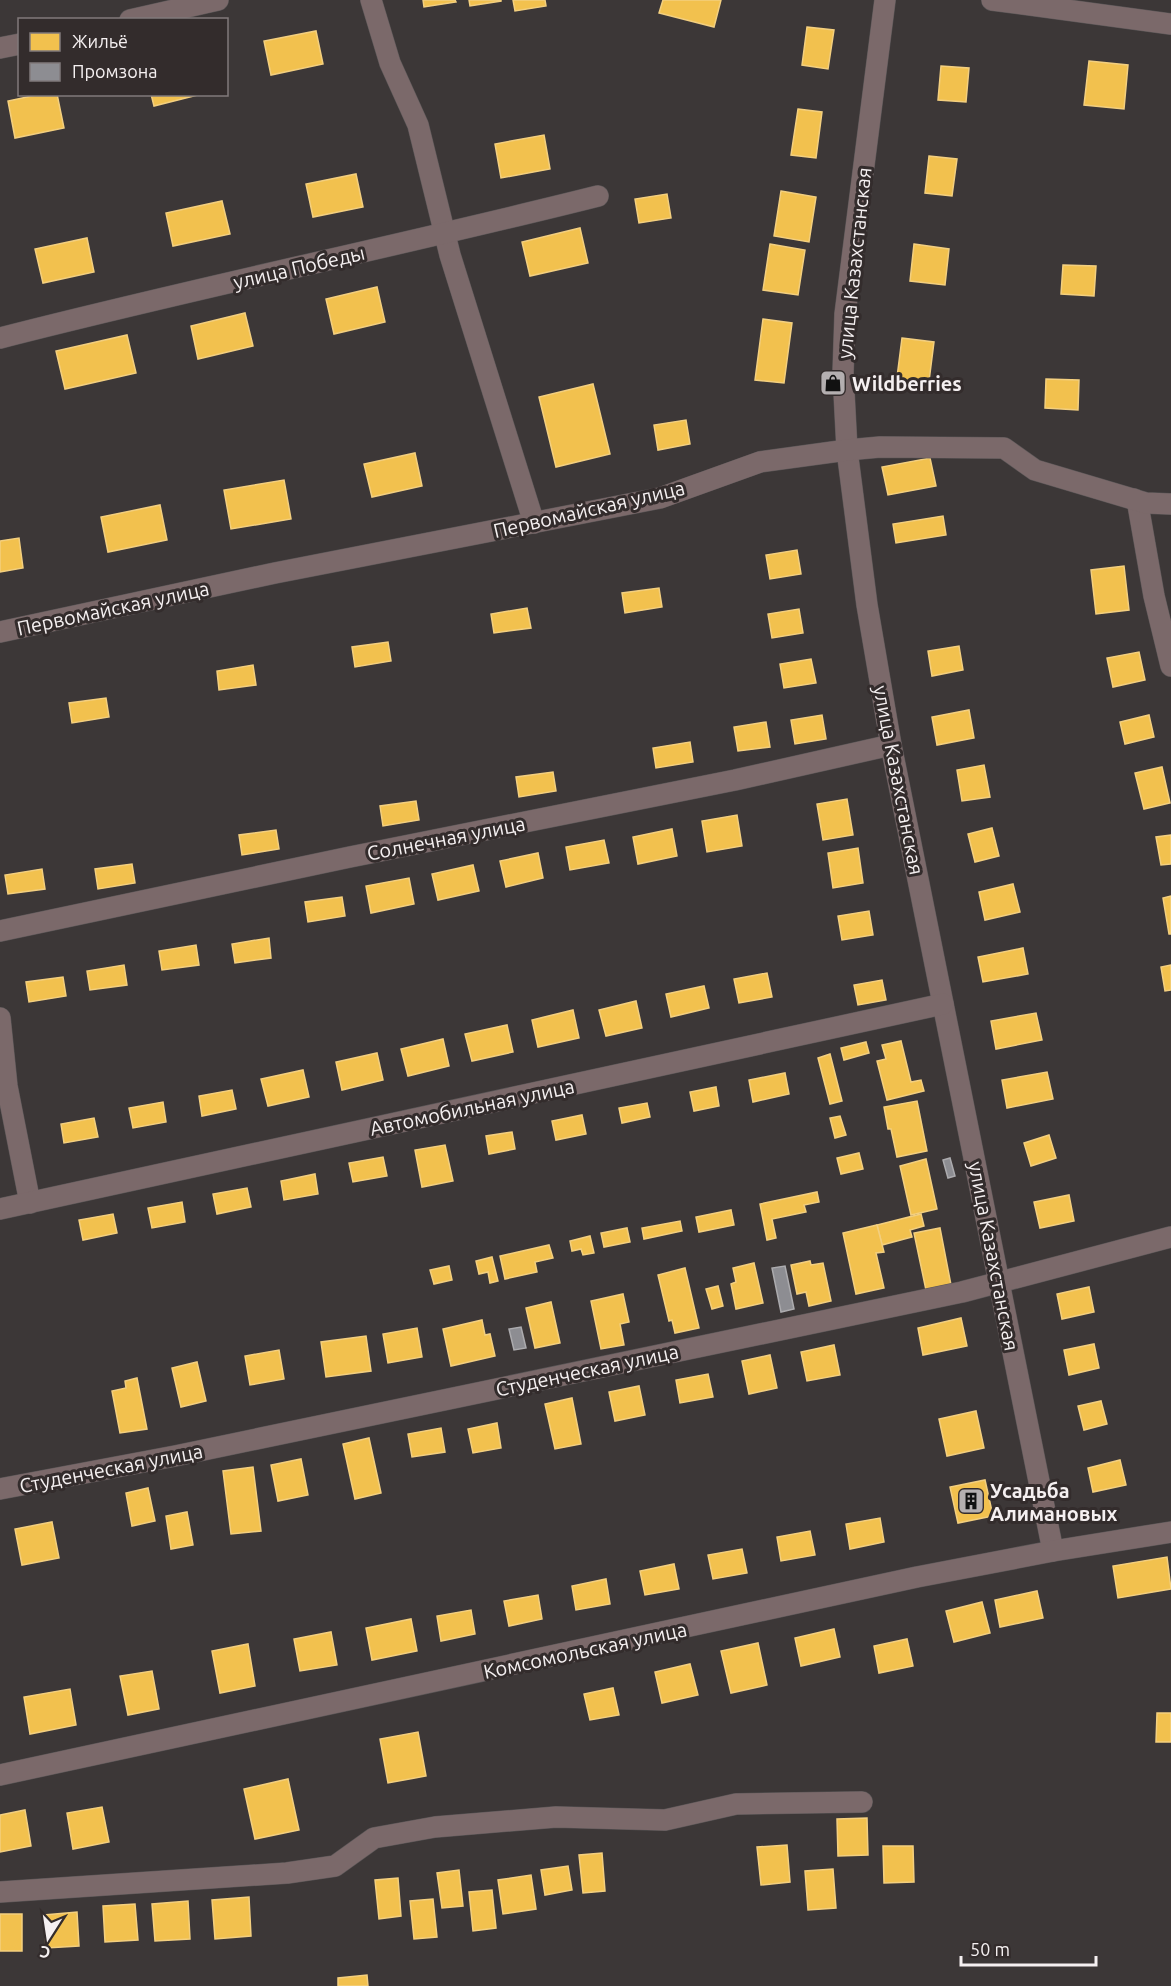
<svg xmlns="http://www.w3.org/2000/svg" width="1171" height="1986" viewBox="0 0 1171 1986" font-family="Ubuntu,sans-serif">
<rect width="100%" height="100%" fill="#3c3737"/>
<!-- homes -->
<g fill="#f2c14e" stroke="#f3cf7f" stroke-width="1.5">
<path d="M423,0H455L456,2L424,7Z"/>
<path d="M469,0H501V1L470,6Z"/>
<path d="M513,0H545L546,6L515,11Z"/>
<path d="M663,0H721L714,27L659,13Z"/>
<path d="M807,27L834,30L828,69L802,65Z"/>
<path d="M316,31L323,64L271,75L264,41Z"/>
<path d="M1089,61L1128,65L1124,109L1084,105Z"/>
<path d="M941,66L969,68L966,102L938,100Z"/>
<path d="M41,94H57L64,128L15,138L8,101Z"/>
<path d="M151,94H198V95L154,106Z"/>
<path d="M798,109L822,112L816,158L791,155Z"/>
<path d="M544,135L550,169L501,178L495,144Z"/>
<path d="M929,156L957,159L952,196L925,193Z"/>
<path d="M356,174L363,207L313,217L306,184Z"/>
<path d="M781,191L816,197L809,242L774,236Z"/>
<path d="M667,194L671,218L639,223L635,199Z"/>
<path d="M222,201L230,234L173,246L166,213Z"/>
<path d="M580,228L588,263L530,276L522,242Z"/>
<path d="M87,238L94,272L43,283L35,249Z"/>
<path d="M770,244L805,250L798,295L763,290Z"/>
<path d="M914,244L949,249L945,285L910,281Z"/>
<path d="M1063,265L1096,266L1094,296L1061,294Z"/>
<path d="M377,287L385,322L334,334L326,299Z"/>
<path d="M245,313L253,346L198,359L191,326Z"/>
<path d="M763,319L792,323L784,383L755,380Z"/>
<path d="M127,335L136,373L65,389L56,351Z"/>
<path d="M902,338L934,342L928,389L896,385Z"/>
<path d="M1046,379L1079,380L1078,410L1045,408Z"/>
<path d="M593,384L610,454L556,467L539,397Z"/>
<path d="M686,420L690,444L658,450L654,425Z"/>
<path d="M415,453L422,486L372,497L364,464Z"/>
<path d="M930,458L936,486L888,495L882,467Z"/>
<path d="M284,480L291,519L231,529L224,490Z"/>
<path d="M160,505L167,540L108,552L101,517Z"/>
<path d="M943,516L946,535L896,543L893,524Z"/>
<path d="M19,538L23,568L0,572V541Z"/>
<path d="M797,550L801,574L770,579L766,555Z"/>
<path d="M1124,566L1129,610L1096,614L1091,570Z"/>
<path d="M659,588L662,607L625,613L622,593Z"/>
<path d="M527,608L531,628L494,633L491,614Z"/>
<path d="M799,609L803,633L772,638L768,614Z"/>
<path d="M388,642L391,661L355,667L352,647Z"/>
<path d="M959,646L963,670L932,676L928,651Z"/>
<path d="M1139,652L1145,680L1113,687L1107,658Z"/>
<path d="M811,659L816,683L784,688L780,664Z"/>
<path d="M253,665L256,685L219,690L217,671Z"/>
<path d="M106,698L109,717L72,723L69,703Z"/>
<path d="M969,710L974,738L937,745L932,717Z"/>
<path d="M822,715L826,739L795,744L791,720Z"/>
<path d="M1149,715L1154,737L1125,744L1120,722Z"/>
<path d="M766,722L770,747L738,751L734,727Z"/>
<path d="M690,742L693,762L656,768L653,748Z"/>
<path d="M984,765L990,797L962,801L957,770Z"/>
<path d="M1162,767L1170,803L1144,809L1135,773Z"/>
<path d="M553,772L556,791L519,797L516,777Z"/>
<path d="M847,799L853,835L823,840L817,804Z"/>
<path d="M416,801L419,820L383,826L380,806Z"/>
<path d="M737,815L742,846L707,852L702,821Z"/>
<path d="M992,828L999,856L975,862L968,834Z"/>
<path d="M672,829L677,856L638,864L633,837Z"/>
<path d="M276,830L279,849L242,855L239,835Z"/>
<path d="M1171,835V864L1161,865L1156,837Z"/>
<path d="M604,840L609,863L570,870L566,847Z"/>
<path d="M858,848L863,883L833,888L828,853Z"/>
<path d="M538,853L543,878L506,887L500,861Z"/>
<path d="M132,864L135,883L98,889L95,869Z"/>
<path d="M473,865L479,891L438,900L432,874Z"/>
<path d="M42,869L45,889L8,894L5,875Z"/>
<path d="M409,878L414,904L371,913L366,886Z"/>
<path d="M1013,884L1020,912L985,920L979,892Z"/>
<path d="M1171,896V934H1169L1163,898Z"/>
<path d="M342,897L345,916L308,922L305,902Z"/>
<path d="M869,911L873,935L842,940L838,916Z"/>
<path d="M269,938L271,958L235,963L232,944Z"/>
<path d="M196,945L199,965L162,970L159,951Z"/>
<path d="M1023,948L1028,974L983,982L978,957Z"/>
<path d="M124,965L127,985L90,990L87,971Z"/>
<path d="M1171,965V990L1165,991L1161,967Z"/>
<path d="M767,973L772,997L739,1003L734,979Z"/>
<path d="M63,977L66,996L29,1002L26,982Z"/>
<path d="M882,980L886,1000L858,1005L854,985Z"/>
<path d="M704,986L709,1008L671,1017L666,994Z"/>
<path d="M636,1001L642,1028L606,1036L599,1010Z"/>
<path d="M573,1010L579,1038L538,1047L532,1020Z"/>
<path d="M1036,1013L1042,1040L996,1049L991,1021Z"/>
<path d="M507,1025L513,1052L472,1061L465,1034Z"/>
<path d="M443,1039L449,1066L408,1076L401,1049Z"/>
<path d="M901,1041L911,1082L921,1080L924,1091L887,1100L877,1061L886,1059L882,1045Z"/>
<path d="M866,1042L869,1053L844,1060L841,1048Z"/>
<path d="M377,1053L383,1080L342,1090L336,1062Z"/>
<path d="M830,1054L842,1101L830,1104L818,1058Z"/>
<path d="M303,1070L309,1097L268,1106L261,1079Z"/>
<path d="M1047,1072L1053,1099L1007,1108L1002,1080Z"/>
<path d="M785,1073L789,1094L753,1102L749,1080Z"/>
<path d="M716,1087L719,1106L694,1111L690,1092Z"/>
<path d="M232,1090L236,1109L202,1116L199,1096Z"/>
<path d="M917,1101L927,1151L897,1157L891,1129H888L884,1107Z"/>
<path d="M163,1102L166,1122L133,1128L129,1108Z"/>
<path d="M647,1103L650,1117L622,1123L619,1108Z"/>
<path d="M582,1115L586,1134L556,1140L552,1121Z"/>
<path d="M840,1116L846,1135L835,1138L830,1118Z"/>
<path d="M94,1118L98,1137L64,1143L61,1124Z"/>
<path d="M512,1132L515,1149L489,1154L486,1136Z"/>
<path d="M1049,1135L1056,1158L1031,1166L1024,1143Z"/>
<path d="M445,1145L453,1181L422,1187L415,1150Z"/>
<path d="M859,1153L863,1169L841,1174L837,1158Z"/>
<path d="M383,1157L387,1176L353,1182L349,1163Z"/>
<path d="M926,1159L937,1209L911,1215L900,1166Z"/>
<path d="M315,1174L318,1194L284,1200L281,1181Z"/>
<path d="M247,1188L251,1207L217,1214L213,1194Z"/>
<path d="M817,1192L819,1202L804,1205L806,1212L772,1219L776,1238L767,1240L760,1204Z"/>
<path d="M1069,1195L1074,1221L1040,1228L1034,1202Z"/>
<path d="M182,1202L185,1222L152,1228L148,1208Z"/>
<path d="M731,1210L734,1225L699,1232L696,1217Z"/>
<path d="M113,1214L117,1233L83,1240L79,1220Z"/>
<path d="M921,1214L924,1226L910,1230L912,1237L882,1245L877,1225Z"/>
<path d="M680,1221L682,1231L644,1239L642,1228Z"/>
<path d="M877,1225L884,1252L876,1253L884,1288L856,1294L843,1233Z"/>
<path d="M627,1228L630,1242L604,1247L601,1233Z"/>
<path d="M940,1228L951,1285L926,1290L914,1233Z"/>
<path d="M590,1236L594,1253L583,1255L581,1249L572,1251L570,1241Z"/>
<path d="M549,1245L553,1258L535,1262L537,1272L505,1279L500,1256Z"/>
<path d="M492,1257L498,1281L490,1283L488,1272L479,1274L476,1261Z"/>
<path d="M810,1261L811,1265L823,1263L831,1301L809,1306L806,1292L797,1294L791,1265Z"/>
<path d="M754,1263L763,1303L736,1309L731,1284L736,1282L733,1268Z"/>
<path d="M449,1266L452,1280L434,1284L430,1270Z"/>
<path d="M685,1268L699,1328L675,1333L672,1320L669,1321L658,1275Z"/>
<path d="M718,1286L723,1306L712,1309L706,1289Z"/>
<path d="M1089,1287L1094,1312L1062,1319L1057,1294Z"/>
<path d="M623,1294L629,1322L620,1324L624,1345L601,1349L591,1301Z"/>
<path d="M551,1302L560,1343L535,1348L526,1308Z"/>
<path d="M961,1318L967,1346L923,1355L918,1328Z"/>
<path d="M482,1320L485,1335L490,1334L495,1356L451,1366L443,1329Z"/>
<path d="M417,1328L422,1357L388,1363L383,1334Z"/>
<path d="M366,1336L371,1371L326,1377L321,1342Z"/>
<path d="M1094,1344L1099,1368L1069,1375L1064,1350Z"/>
<path d="M834,1345L840,1375L807,1381L801,1352Z"/>
<path d="M279,1350L284,1379L250,1385L245,1356Z"/>
<path d="M770,1355L777,1388L749,1394L742,1361Z"/>
<path d="M197,1362L206,1401L181,1407L172,1368Z"/>
<path d="M708,1374L713,1397L680,1403L676,1380Z"/>
<path d="M137,1378L147,1429L120,1433L112,1391L126,1388L125,1381Z"/>
<path d="M639,1386L645,1415L615,1421L609,1392Z"/>
<path d="M572,1398L581,1444L555,1449L545,1404Z"/>
<path d="M1101,1401L1107,1424L1084,1430L1078,1406Z"/>
<path d="M976,1411L984,1448L947,1456L939,1419Z"/>
<path d="M497,1423L501,1448L473,1453L468,1429Z"/>
<path d="M441,1428L445,1452L412,1457L408,1434Z"/>
<path d="M369,1438L381,1493L355,1499L343,1444Z"/>
<path d="M301,1459L308,1495L278,1501L271,1465Z"/>
<path d="M1120,1460L1126,1485L1093,1492L1088,1468Z"/>
<path d="M253,1467L261,1531L231,1534L223,1471Z"/>
<path d="M985,1480L993,1516L958,1523L950,1487Z"/>
<path d="M148,1488L155,1521L132,1526L126,1493Z"/>
<path d="M187,1512L193,1545L171,1549L166,1516Z"/>
<path d="M880,1518L884,1542L850,1549L846,1524Z"/>
<path d="M52,1522L59,1558L22,1565L15,1529Z"/>
<path d="M810,1531L815,1555L781,1561L777,1537Z"/>
<path d="M742,1549L747,1573L713,1579L708,1555Z"/>
<path d="M1167,1557L1171,1589L1118,1598L1113,1566Z"/>
<path d="M674,1564L679,1589L645,1595L640,1571Z"/>
<path d="M606,1579L610,1604L576,1610L572,1586Z"/>
<path d="M1037,1591L1043,1618L1000,1627L995,1600Z"/>
<path d="M538,1595L542,1619L509,1626L504,1601Z"/>
<path d="M982,1602L990,1633L954,1642L946,1611Z"/>
<path d="M471,1610L475,1634L441,1641L437,1616Z"/>
<path d="M411,1619L417,1651L372,1660L366,1628Z"/>
<path d="M834,1629L840,1657L801,1666L795,1638Z"/>
<path d="M331,1632L337,1665L300,1671L294,1639Z"/>
<path d="M907,1639L913,1666L879,1673L874,1646Z"/>
<path d="M758,1643L767,1685L731,1693L721,1651Z"/>
<path d="M248,1644L255,1686L220,1693L212,1651Z"/>
<path d="M690,1664L698,1695L662,1703L655,1672Z"/>
<path d="M152,1671L159,1709L128,1715L120,1676Z"/>
<path d="M613,1688L619,1715L590,1720L584,1694Z"/>
<path d="M70,1689L76,1725L30,1734L24,1697Z"/>
<path d="M1157,1713H1171V1742H1156Z"/>
<path d="M418,1732L426,1776L388,1783L380,1739Z"/>
<path d="M288,1779L299,1830L255,1839L244,1789Z"/>
<path d="M102,1807L109,1842L73,1849L67,1813Z"/>
<path d="M25,1810L31,1846L0,1852V1815Z"/>
<path d="M867,1818L868,1855L838,1856L837,1819Z"/>
<path d="M787,1845L790,1882L761,1885L757,1847Z"/>
<path d="M883,1846H913L914,1882L884,1883Z"/>
<path d="M602,1853L605,1891L583,1893L579,1855Z"/>
<path d="M568,1866L572,1890L545,1895L541,1870Z"/>
<path d="M833,1869L836,1908L808,1910L805,1871Z"/>
<path d="M459,1870L463,1906L442,1908L437,1873Z"/>
<path d="M531,1875L536,1909L503,1914L498,1880Z"/>
<path d="M398,1878L401,1916L379,1919L375,1880Z"/>
<path d="M492,1890L496,1928L473,1931L469,1892Z"/>
<path d="M249,1897L251,1936L215,1939L212,1900Z"/>
<path d="M433,1899L437,1937L414,1939L410,1901Z"/>
<path d="M188,1901L190,1939L155,1941L152,1904Z"/>
<path d="M135,1904L138,1940L105,1942L103,1906Z"/>
<path d="M77,1912L79,1946L46,1948L44,1915Z"/>
<rect x="0" y="1914" width="22" height="37"/>
<path d="M367,1975L368,1986H338V1978Z"/>
</g>
<!-- industry -->
<g fill="#8d8d92" stroke="#acabae" stroke-width="1.5">
<path d="M950,1158L955,1176L948,1178L943,1160Z"/>
<path d="M785,1266L794,1309L781,1312L772,1268Z"/>
<path d="M521,1327L526,1348L514,1350L509,1329Z"/>
</g>
<g fill="none" stroke-linecap="round" stroke-linejoin="round">
<defs>
<g id="minor">
<path d="M371,0L390,63L418,125L450,255L534,523"/>
<path d="M885,0L845,314L843,373L847,450L867,605L891,745L1053,1551"/>
<path d="M992,0L1171,24"/>
<path d="M130,20L218,0"/>
<path d="M0,48L20,44"/>
<path d="M0,338C198,287 399,246 598,196"/>
<path d="M1134,499L1138,505L1154,596L1171,666"/>
<path d="M0,632L275,573L660,498L760,462L847,450L880,447L1004,448L1035,470L1146,503L1171,504"/>
<path d="M0,931L350,857L735,780L891,745"/>
<path d="M0,1018L7,1086L30,1203"/>
<path d="M0,1209L943,1004"/>
<path d="M0,1489L175,1456L962,1292L1171,1237"/>
<path d="M0,1775L917,1577L1053,1551L1171,1532"/>
<path d="M0,1892L287,1873L335,1866L374,1838L435,1827L556,1817L665,1820L736,1804L862,1802"/>
</g>
</defs>
<!-- minor casing -->
<use href="#minor" stroke="#595556" stroke-width="22"/>
<!-- minor -->
<use href="#minor" stroke="#7b696a" stroke-width="21"/>
</g>
<!-- icons -->
<defs>
<symbol id="shop-square" viewBox="-11 -11 22 22"><rect x="-9" y="-9" width="18" height="18" rx="4" fill="#b4afb0" stroke="#332c2c"/><path d="M-5-2.5h2.3a2.7 3.5 0 0 1 5.4 0H5L5.5 6h-11ZM-1.5-2.5h3a1.5 2.3 0 0 0-3 0Z" fill="#111"/></symbol>
<symbol id="building-square" viewBox="-11 -11 22 22"><rect x="-9" y="-9" width="18" height="18" rx="4" fill="#b4afb0" stroke="#332c2c"/><path d="M-4-6H4V6H1V3H-1V6H-4ZM-2.5-4.3h1.7v1.8h-1.7ZM.8-4.3h1.7v1.8H.8ZM-2.5-1h1.7V.8h-1.7ZM.8-1h1.7V.8H.8Z" fill="#111"/></symbol>
</defs>
<g fill-rule="evenodd">
<use href="#shop-square" x="818" y="368" width="30" height="30"/>
<use href="#building-square" x="956" y="1486" width="30" height="30"/>
</g>
<g text-anchor="middle" dominant-baseline="central" stroke-width="6" stroke-linejoin="round" paint-order="stroke">
<!-- street labels -->
<g font-size="20" fill="#f5f0f1" stroke="#332c2c">
<text transform="translate(854 263) rotate(-84)">улица Казахстанская</text>
<text transform="translate(299 267) rotate(-13)">улица Победы</text>
<text transform="translate(589 509) rotate(-13)">Первомайская улица</text>
<text transform="translate(113 608) rotate(-12)">Первомайская улица</text>
<text transform="translate(899 780) rotate(79)">улица Казахстанская</text>
<text transform="translate(446 838) rotate(-11)">Солнечная улица</text>
<text transform="translate(472 1107) rotate(-12)">Автомобильная улица</text>
<text transform="translate(994 1256) rotate(79)">улица Казахстанская</text>
<text transform="translate(587 1370) rotate(-12)">Студенческая улица</text>
<text transform="translate(111 1468) rotate(-11)">Студенческая улица</text>
<text transform="translate(585 1650) rotate(-12)">Комсомольская улица</text>
</g>
<!-- poi labels -->
<g font-size="20" font-weight="bold" fill="#f5f0f1" stroke="#332c2c" text-anchor="start">
<text x="852" y="383">Wildberries</text>
<text x="990" y="1490">Усадьба<tspan x="990" dy="23">Алимановых</tspan></text>
</g>
</g>
<!-- legend -->
<rect x="18" y="18" width="210" height="78" fill="#332c2c" stroke="#817a7b" stroke-width="1.5"/>
<rect x="30" y="33" width="30" height="18" fill="#f2c14e" stroke="#817a7b" stroke-width="1.5"/>
<text x="72" y="48" font-size="18" fill="#f5f0f1">Жильё</text>
<rect x="30" y="63" width="30" height="18" fill="#8d8d92" stroke="#817a7b" stroke-width="1.5"/>
<text x="72" y="78" font-size="18" fill="#f5f0f1">Промзона</text>
<!-- north arrow -->
<g transform="translate(48 1938) rotate(192)" stroke="#332c2c" stroke-width="4.5" paint-order="stroke">
<path d="M0-4.5L10 22L0 15L-10 22Z" fill="#f5f0f1"/>
<text y="-9" font-size="16" font-weight="bold" text-anchor="middle" fill="#f5f0f1">С</text>
</g>
<!-- scale -->
<path d="M961 1956v9h135v-9" fill="none" stroke="#f5f0f1" stroke-width="3"/>
<text x="970" y="1956" font-size="18" fill="#f5f0f1" stroke="#332c2c" stroke-width="4.5" paint-order="stroke">50 m</text>
</svg>
